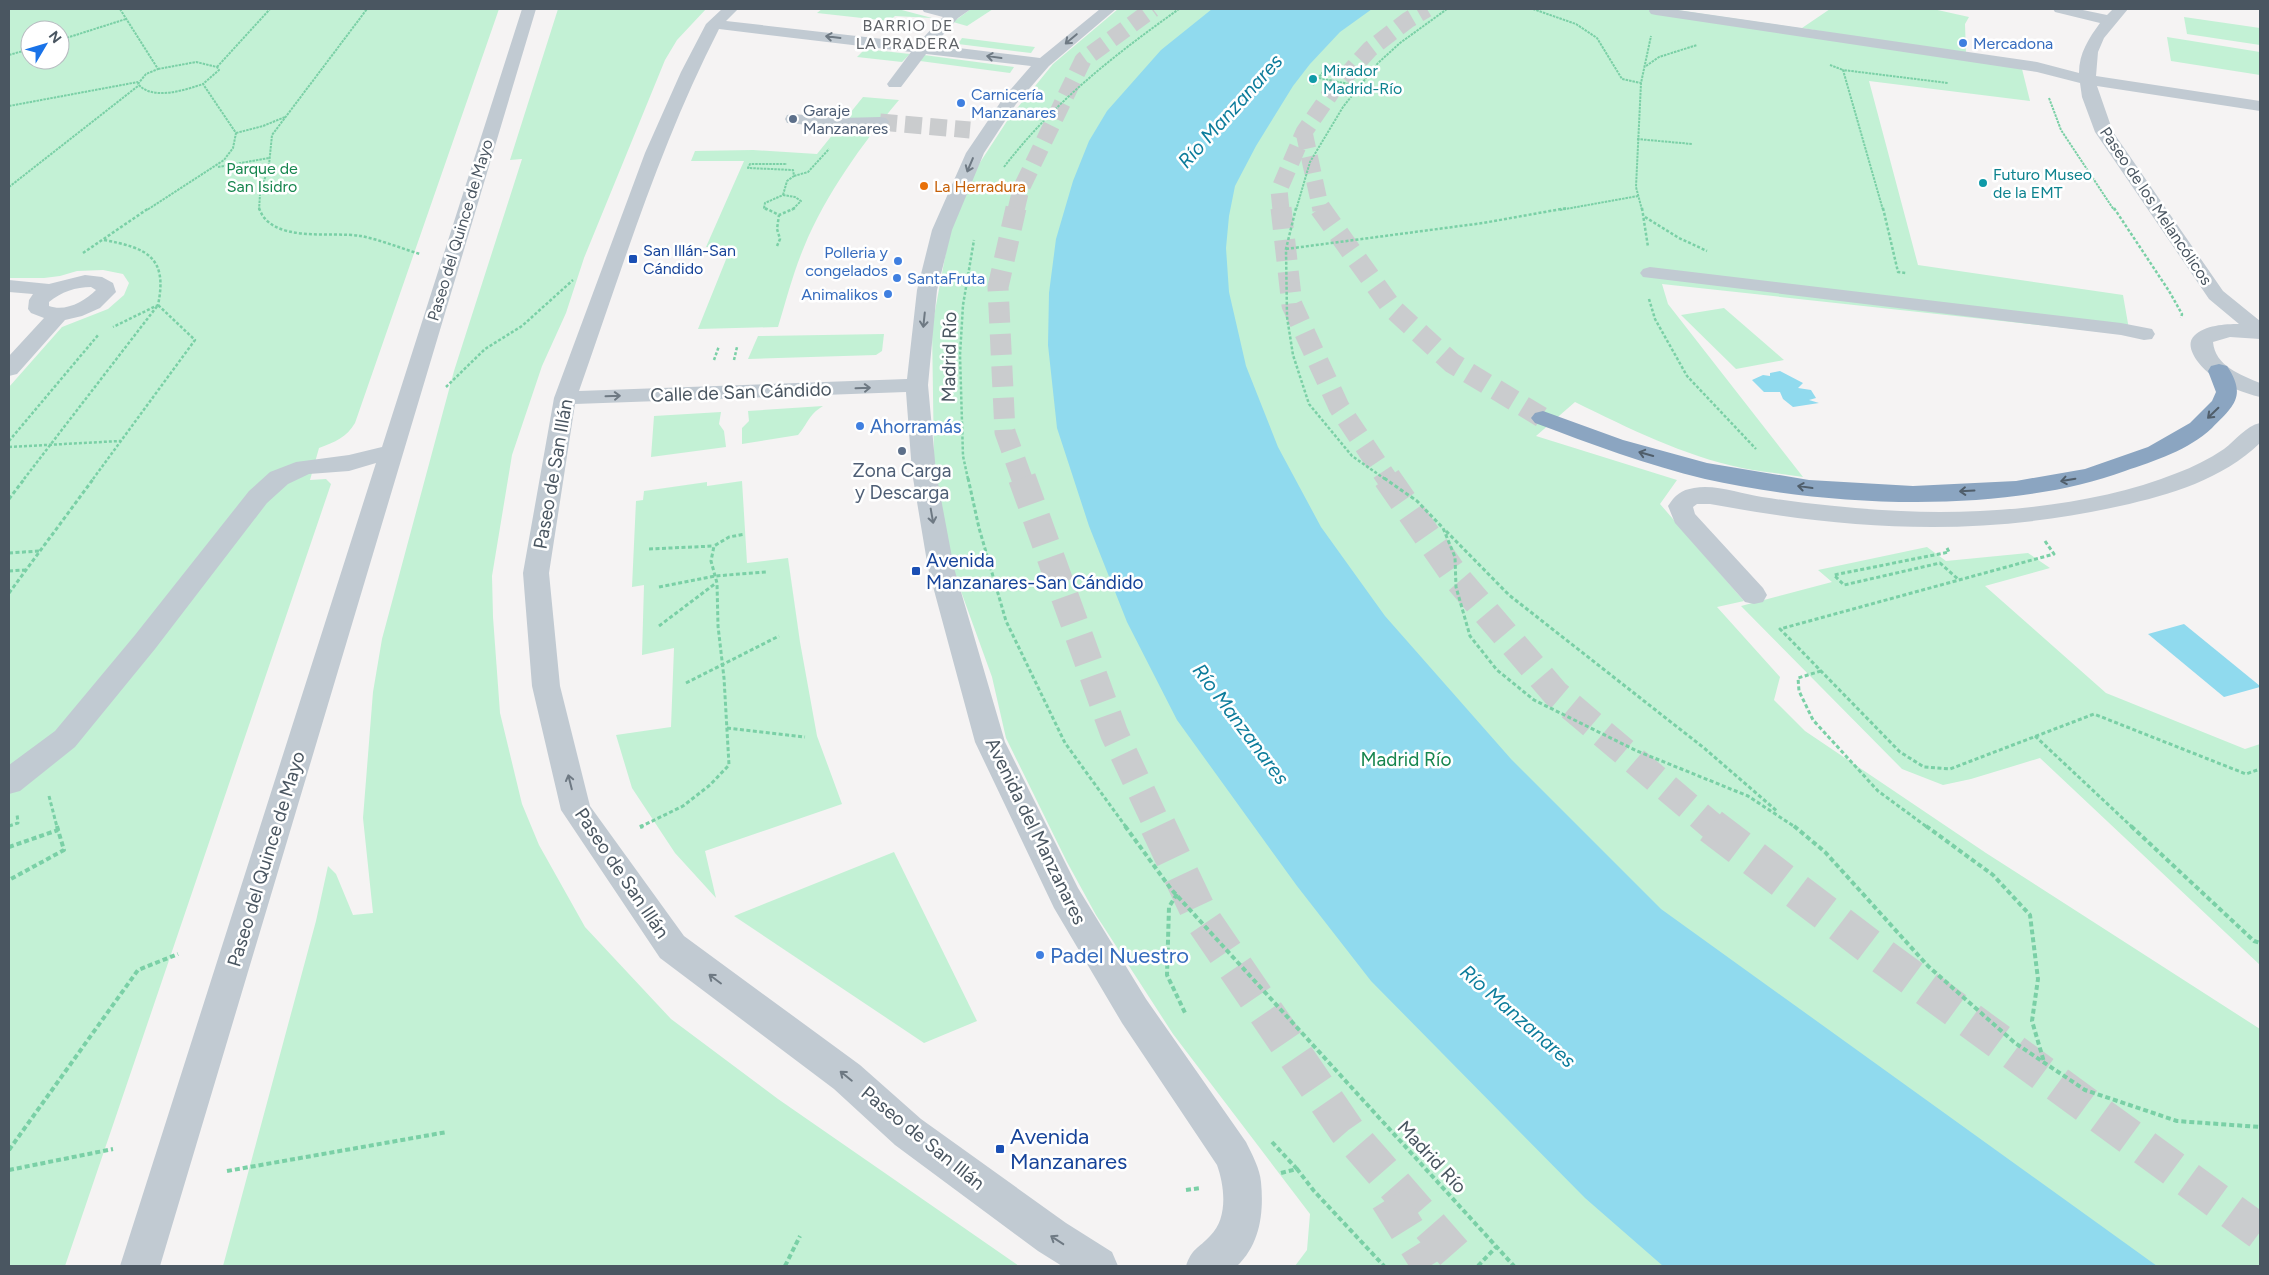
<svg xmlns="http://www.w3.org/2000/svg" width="2269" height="1275" viewBox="0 0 2269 1275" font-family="Figtree,sans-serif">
<rect width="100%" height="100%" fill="#f5f3f3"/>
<!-- green -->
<g fill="#c3f1d5" fill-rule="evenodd">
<path d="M9,9H499L355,423C347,437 335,442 319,448L310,480L326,479L331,484L65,1266H9V387L62,327L108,309L124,295L129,283L123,274L103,270L77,271L60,276L44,278H9ZM30,30H60V60H30Z"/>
<path d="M558,9H706L677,40L665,60L584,258L566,313L542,366L512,455L492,576L493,617L500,713L522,804L539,845L585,927L671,1019L778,1099L1019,1266H223L316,921L328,866L336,874L353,915L373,913L363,818L373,692L382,639L454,371L522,159L510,160Z"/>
<path d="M822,9H898L932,18L895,16L889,21L817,13Z"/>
<path d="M971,9H993L967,26L953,22Z"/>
<path d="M1118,9H1670L1833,33L1802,28L1830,9H1933L1969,17L1965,24L1966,53L2020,61L2030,101L1869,81L1918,265L2123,295L2130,335L1662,284L1668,304L1803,477C1783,474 1762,472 1742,468C1684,456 1628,428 1575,402L1536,436L1677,480L1660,504L1744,601L1717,607L1780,677L1774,700L1805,731L1986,853L2260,1029V1266H1295L1307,1250L1310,1214L1173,1034L1096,915L1067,862L1006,738L992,677L954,572L941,513L934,462L932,327L951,225L979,164L1009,118L1053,64Z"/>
<path d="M2184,17L2260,28V45L2187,34Z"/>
<path d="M2167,37L2260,52V75L2171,61Z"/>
<path d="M962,38L1035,47L1031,53L958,44Z"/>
<path d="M865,49L910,54L902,62L857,57Z"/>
<path d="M924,55L1014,67L1010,73L920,61Z"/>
<path d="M863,97L899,100C862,144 826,194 804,247C793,273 786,301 778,327L698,329L731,247H706L744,161H691L695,151L753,150L817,154Z"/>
<path d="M1724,308L1784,360L1736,369L1681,315Z"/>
<path d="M884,334L882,351L876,355L748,359L758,336Z"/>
<path d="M823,406C808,415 808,424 798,435L742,444V428L749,421L748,411Z"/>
<path d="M721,412L719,424L724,431L726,447L651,457L654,416Z"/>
<path d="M742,481L747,563L788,558L800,642L817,736L842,804L705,851L716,898L675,853L632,788L616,735L671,727L674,648L642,655L644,585L632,587L636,501L643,500L644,491L707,482V486Z"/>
<path d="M1927,547L1946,561L2028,553L2050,568L1985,586L2106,693L2245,749L2260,744V965L2040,758L1971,779L1943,785L1902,769L1741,606L1832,582L1818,570Z"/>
<path d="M894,852L977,1021L924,1043L734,916Z"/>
</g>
<!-- water -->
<g fill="#90daee">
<path d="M1212,9H1372L1340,32L1310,64L1293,86L1256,146L1235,186L1229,216L1226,248L1229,292L1246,366L1278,447L1321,527L1385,616L1511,759L1661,909L2157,1266H1663L1585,1198L1371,981L1297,886L1177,720L1127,622L1089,526L1057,428L1048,345L1049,293L1056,239L1073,181L1089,141L1107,111L1161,50Z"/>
<path d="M1780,371L1803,383L1798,388L1811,390L1816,398L1809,400L1819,403L1793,407L1783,399L1780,392H1764L1752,380L1763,375L1770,376V373Z"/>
<path d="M2184,624L2260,686V687L2224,697L2148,634Z"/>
</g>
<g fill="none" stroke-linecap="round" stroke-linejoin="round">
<!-- minor-tunnel -->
<path stroke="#caccce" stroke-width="17" stroke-dasharray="17 8" stroke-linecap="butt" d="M880,122L970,130"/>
<!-- highway-tunnel-far3 -->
<g stroke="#caccce" stroke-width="17" stroke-dasharray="17 8" stroke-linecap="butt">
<path d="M1304,132L1321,210"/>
<path d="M1016,210L1021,189L1083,60L1153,9"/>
<path d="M1281,210L1279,190L1304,132L1333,90L1370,49L1408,20L1427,9"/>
</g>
<!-- highway-tunnel-far2 -->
<g stroke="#caccce" stroke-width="21" stroke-dasharray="21 11" stroke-linecap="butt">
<path d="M1016,208L998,287L1005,432L1022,479"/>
<path d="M1281,208L1292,305L1339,407L1387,479"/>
<path d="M1320,208L1392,308L1452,363L1543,418"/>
</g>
<!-- highway-tunnel-far1 -->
<g stroke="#caccce" stroke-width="28" stroke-dasharray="28 14" stroke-linecap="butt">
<path d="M1022,478L1114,733L1158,827"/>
<path d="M1387,478L1456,577L1556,694L1713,827"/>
</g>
<!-- highway-tunnel -->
<g stroke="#caccce" stroke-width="36" stroke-dasharray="36 18" stroke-linecap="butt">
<path d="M1158,826L1201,917L1347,1131L1465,1266"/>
<path d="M1711,826L1882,956L2260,1232"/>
<path d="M1388,1199L1430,1266"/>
</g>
<!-- path-far3 -->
<g stroke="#7ad0a6" stroke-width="2" stroke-dasharray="2.5 1" stroke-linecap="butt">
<path d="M120,9L158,69L146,74L138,84C152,101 185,90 203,84L236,133L233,148L224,160L147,210"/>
<path d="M1533,9L1576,24L1597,38L1622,79L1641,83"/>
<path d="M60,40L126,19"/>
<path d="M9,55L30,49"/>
<path d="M1830,65L1843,70"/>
<path d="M1646,66L1659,57L1697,45"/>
<path d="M217,67L270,9"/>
<path d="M158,69L196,62L217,67L219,70L203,84"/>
<path d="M1319,78L1359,86"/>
<path d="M1313,85L1323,72"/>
<path d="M2049,98L2061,130L2114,210"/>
<path d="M9,106L138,82"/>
<path d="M236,133L263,126L285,117"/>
<path d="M1637,139L1692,144"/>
<path d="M218,167L269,158"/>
<path d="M1004,167C1053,103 1114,55 1179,9"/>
<path d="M794,176L808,172L829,149"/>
<path d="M9,187L138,86"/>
<path d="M783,195L795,197L801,201L792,210"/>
<path d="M783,195L787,181L794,176L793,170L748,168L750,164H787"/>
<path d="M259,210L260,194L269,165L272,135L367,9"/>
<path d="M767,210L764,208L765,203L783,195"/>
<path d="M1296,210L1310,162L1343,107L1378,63L1400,43L1447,9"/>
<path d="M1560,210L1638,196"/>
<path d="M1642,210L1636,187L1641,83L1651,36"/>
<path d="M1883,210L1843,70L1948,83"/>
</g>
<!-- path-far2 -->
<g stroke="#7ad0a6" stroke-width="2.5" stroke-dasharray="3 2" stroke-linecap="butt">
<path d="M259,208C271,244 331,231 361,236C381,240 400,248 420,254"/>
<path d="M765,208L779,215L795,208"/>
<path d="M1296,208L1286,249L1287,317L1293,355L1309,404L1352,456L1385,479"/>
<path d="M1642,208L1648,247"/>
<path d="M1883,208L1898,272L1906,273"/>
<path d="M2114,208L2169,291L2182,314L2181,318"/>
<path d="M1645,217L1679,238L1707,251"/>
<path d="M104,240C147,248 168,257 158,305L113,327"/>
<path d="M777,246L780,239L777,229L779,215"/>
<path d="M1286,249L1483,223L1567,208"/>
<path d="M83,253L149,208"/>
<path d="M1649,299L1655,319L1687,376L1756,449"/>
<path d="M714,360L719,346"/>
<path d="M734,360L737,347"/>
<path d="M446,387L485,349L522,326L573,280"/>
<path d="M9,441L99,334"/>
<path d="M9,447L120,441"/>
<path d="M24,479L158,305L195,340L93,479"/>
<path d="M968,479L963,456L960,355L963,305L974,240"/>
</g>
<!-- path-far1 -->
<g stroke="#7ad0a6" stroke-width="3" stroke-dasharray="4 2.5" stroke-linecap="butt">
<path d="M968,478L979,528L1006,621L1065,743L1126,827"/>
<path d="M1384,478L1417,501L1443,528L1455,557L1456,587L1470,636L1497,670L1534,700L1637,751L1748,796L1795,827"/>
<path d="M9,499L25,478"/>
<path d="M1446,531L1509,595L1704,748L1778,812"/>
<path d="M2045,541L2054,554L1780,629L1900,752L1924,767L1950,769L2094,714L2246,774L2260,769"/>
<path d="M1947,548L1949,552L1834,575L1844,585L1940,563L1959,580"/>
<path d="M649,549L714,546"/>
<path d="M9,553L39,551"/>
<path d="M9,571L25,570"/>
<path d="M659,587L715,576L766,572"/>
<path d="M9,593L94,478"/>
<path d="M659,626L716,583"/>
<path d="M1821,671L1798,678L1799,691L1813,720L1878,791L1927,827"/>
<path d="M686,683L779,636"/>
<path d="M727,728L805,737"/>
<path d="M2035,736L2132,827"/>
<path d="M49,796L57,827"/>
<path d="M9,826L18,823L17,814"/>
<path d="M640,827L683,806L710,785L729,765L724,678L718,626L717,583L711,561L714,546L729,537L745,534"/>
</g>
<!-- path -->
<g stroke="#7ad0a6" stroke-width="4" stroke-dasharray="5 3" stroke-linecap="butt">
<path d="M57,826L58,830"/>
<path d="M1125,826L1171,889L1514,1266"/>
<path d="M1794,826L1825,852L1928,966L2015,1043L2085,1090L2177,1121L2260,1127"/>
<path d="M1926,826L1993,875L2030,915L2038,979L2032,1021L2044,1062"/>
<path d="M2131,826L2254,941L2260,943"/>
<path d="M640,827L643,826"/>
<path d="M9,847L58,830L64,850L9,880"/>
<path d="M1177,894L1169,907L1167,975L1186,1015"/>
<path d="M1272,1142L1297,1169"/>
<path d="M9,1150L138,970L178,954"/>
<path d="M9,1170L113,1149"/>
<path d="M227,1171L447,1132"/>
<path d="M1281,1173L1297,1169L1314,1191L1384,1266"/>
<path d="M1186,1190L1201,1188"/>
<path d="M785,1266L800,1236"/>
<path d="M1478,1266L1496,1247"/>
</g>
<!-- minor -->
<g fill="#c1cad2" fill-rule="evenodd">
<path d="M522,9H536L160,1266H120L376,463L349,471L309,474L288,484L267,503L155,649L75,747L20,791L9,794V765L55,731L135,635L249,491L270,472L296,462L349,455L382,447Z"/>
<path d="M722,9H738L726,21L918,43L943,17L924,12L922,9H971L958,18L934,45L1040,58L1100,9H1116L1049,66L1016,104L984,153L952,230L937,290L928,385L936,472L954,568L1005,742L1078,888L1146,999L1246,1142C1252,1154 1260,1169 1261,1182C1264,1213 1260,1244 1237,1266H1186C1192,1248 1198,1249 1210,1236C1228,1219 1225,1187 1217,1165L1122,1023L1054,908L975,742L928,568L912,472L906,392L575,404L549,573L560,686L590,806L684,936L860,1065L921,1119L1066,1223L1112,1252L1118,1266H1062L1038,1251L895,1145L834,1089L660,958L561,810L532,686L523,573L554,398L645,153L681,72L706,24ZM719,29L911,52L887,84L889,87H901L926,54L1031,66L1004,97L966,153L932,230L917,290L907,379L579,391C622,269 660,144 719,29Z"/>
<path d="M1650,9H1671L2037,62L2079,73C2079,53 2089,38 2100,23L2055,12L2053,9H2078L2107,15L2113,9H2128L2104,38L2098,52L2096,76L2260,101V111L2097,86L2113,132L2223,291L2260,321V339L2230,337L2213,342C2215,366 2241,375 2260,383V397C2244,393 2227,387 2214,377C2204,371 2182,348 2194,336C2205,325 2225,324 2239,324L2209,299L2095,132L2082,97L2080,83L2037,72L1656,15L1651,14L1649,11Z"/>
<path d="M793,114L841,118L880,117L886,118L889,122L886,126L880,127L841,128L787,123L785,119L787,115Z"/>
<path d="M1650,267L2121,323L2152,329L2155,334L2152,339L2144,340L2121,335L1643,277L1640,273L1643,269Z"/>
<path d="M85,275L102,277L113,283L116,292L100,308L82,316L65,320L17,374L9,376V356L44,318L31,313L28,309L29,300L33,294L9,292V280L49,284ZM91,287L96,290C84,302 65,312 49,306V302C61,292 76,287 91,287Z"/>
<path d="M2260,423V443C2223,479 2170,495 2120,506C1978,538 1852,530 1710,504H1697L1693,507L1695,514L1763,588L1767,595L1763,602L1754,604L1745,602L1675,523L1668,506C1675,495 1681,490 1694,488C1716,484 1741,494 1762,497C1808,504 1854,509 1901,511C1988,515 2095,506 2177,473C2193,467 2209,459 2224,449C2236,440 2246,426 2260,423Z"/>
</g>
<!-- highway -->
<path fill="#8ba5c1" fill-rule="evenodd" d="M2219,364L2227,366C2247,396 2234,406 2212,428C2189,450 2154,461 2125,471C2004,515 1830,507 1705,479C1647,465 1591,444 1535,423L1531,418L1535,413L1543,411L1623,440L1707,463L1809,480L1913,486L2016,481L2085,469L2148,447L2190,423L2212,401L2216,392L2208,371L2211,366Z"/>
</g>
<!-- one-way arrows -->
<defs><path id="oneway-shaft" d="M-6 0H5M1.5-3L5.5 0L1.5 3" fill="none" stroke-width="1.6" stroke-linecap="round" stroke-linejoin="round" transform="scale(1.25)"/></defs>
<g stroke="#6e7983">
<use href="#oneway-shaft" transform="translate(833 37) rotate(-173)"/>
<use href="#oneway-shaft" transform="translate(1071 39) rotate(140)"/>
<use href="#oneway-shaft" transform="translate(994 57) rotate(-172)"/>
<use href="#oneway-shaft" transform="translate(970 165) rotate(113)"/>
<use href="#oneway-shaft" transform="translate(924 320) rotate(96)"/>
<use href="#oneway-shaft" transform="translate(863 388) rotate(-2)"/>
<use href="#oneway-shaft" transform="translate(613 396) rotate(-2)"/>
<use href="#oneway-shaft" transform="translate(932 516) rotate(80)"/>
<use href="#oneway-shaft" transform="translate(570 782) rotate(-104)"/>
<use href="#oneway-shaft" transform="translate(715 979) rotate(-143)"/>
<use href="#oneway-shaft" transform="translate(846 1076) rotate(-141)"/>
<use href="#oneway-shaft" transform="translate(1057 1240) rotate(-147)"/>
</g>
<g stroke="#505e6b">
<use href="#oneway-shaft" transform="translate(2213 413) rotate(136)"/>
<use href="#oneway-shaft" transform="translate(1646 454) rotate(-164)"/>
<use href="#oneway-shaft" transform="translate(2068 480) rotate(170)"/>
<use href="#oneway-shaft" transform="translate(1805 487) rotate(-172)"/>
<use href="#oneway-shaft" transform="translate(1967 491) rotate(177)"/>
</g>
<!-- markers -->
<g fill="#3f7fe0" stroke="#fff" stroke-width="2">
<circle cx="1963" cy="43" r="5"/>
<circle cx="961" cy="103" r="5"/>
<circle cx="898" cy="261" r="5"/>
<circle cx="897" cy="278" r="5"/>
<circle cx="888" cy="294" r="5"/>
<circle cx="860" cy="426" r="5"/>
<circle cx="1040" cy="955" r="5"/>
</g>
<g fill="#0f9aa8" stroke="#fff" stroke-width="2">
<circle cx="1313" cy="79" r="5"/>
<circle cx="1983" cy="183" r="5"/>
</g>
<g fill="#5c6f8a" stroke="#fff" stroke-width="2">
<circle cx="793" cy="119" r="5"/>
<circle cx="902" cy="451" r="5"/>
</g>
<circle fill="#e8710a" stroke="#fff" stroke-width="2" cx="924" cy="186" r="5"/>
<g fill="#1a4fb4" stroke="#fff" stroke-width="2">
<rect x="628" y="254" width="10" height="10" rx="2.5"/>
<rect x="911" y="566" width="10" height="10" rx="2.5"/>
<rect x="995" y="1144" width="10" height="10" rx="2.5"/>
</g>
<g text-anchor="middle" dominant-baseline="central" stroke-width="5" stroke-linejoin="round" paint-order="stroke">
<!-- far-neighbourhood labels -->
<g font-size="16" letter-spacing="1" fill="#5f6368" stroke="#fff">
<text x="908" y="25">BARRIO DE<tspan x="908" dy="18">LA PRADERA</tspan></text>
</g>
<!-- far-shop labels -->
<g font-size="16" fill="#366cbe" stroke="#fff" text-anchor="start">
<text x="1973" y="43">Mercadona</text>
<text x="971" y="94">Carnicería<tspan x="971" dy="18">Manzanares</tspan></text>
<text x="888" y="252" text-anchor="end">Polleria y<tspan x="888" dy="18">congelados</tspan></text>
<text x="907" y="278">SantaFruta</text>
<text x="878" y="294" text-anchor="end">Animalikos</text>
</g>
<!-- far-culture labels -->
<g font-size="16" fill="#0d838f" stroke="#fff" text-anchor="start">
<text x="1323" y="70">Mirador<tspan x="1323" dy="18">Madrid-Río</tspan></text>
<text x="1993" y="174">Futuro Museo<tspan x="1993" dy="18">de la EMT</tspan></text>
</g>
<!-- far-service labels -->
<g font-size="16" fill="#4e5e75" stroke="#fff" text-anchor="start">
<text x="803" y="110">Garaje<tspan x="803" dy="18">Manzanares</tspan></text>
</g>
<!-- far-park labels -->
<g font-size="16" fill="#17864f" stroke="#fff">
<text x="262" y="168">Parque de<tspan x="262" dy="18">San Isidro</tspan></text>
</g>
<!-- far-food labels -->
<g font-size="16" fill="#c56008" stroke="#fff" text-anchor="start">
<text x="934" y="186">La Herradura</text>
</g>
<!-- far-street labels -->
<g font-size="16" fill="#4a5661" stroke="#fff">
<text transform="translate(2156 206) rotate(56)">Paseo de los Melancólicos</text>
<text transform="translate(460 230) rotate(-73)">Paseo del Quince de Mayo</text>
</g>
<!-- far-transit labels -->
<g font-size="16" fill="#164399" stroke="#fff" text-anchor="start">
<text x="643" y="250">San Illán-San<tspan x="643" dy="18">Cándido</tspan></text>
</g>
<!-- street labels -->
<g font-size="19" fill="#4a5661" stroke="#fff">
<text transform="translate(949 357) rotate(-89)">Madrid Río</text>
<text transform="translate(741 392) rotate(-2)">Calle de San Cándido</text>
<text transform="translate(553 474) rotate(-80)">Paseo de San Illán</text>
<text transform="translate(1036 831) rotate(64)">Avenida del Manzanares</text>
<text transform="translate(266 859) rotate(-73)">Paseo del Quince de Mayo</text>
<text transform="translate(622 873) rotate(56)">Paseo de San Illán</text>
<text transform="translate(923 1138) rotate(39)">Paseo de San Illán</text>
<text transform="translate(1432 1157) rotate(47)">Madrid Río</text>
</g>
<!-- shop labels -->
<g font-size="19" fill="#366cbe" stroke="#fff" text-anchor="start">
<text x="870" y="426">Ahorramás</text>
</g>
<!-- service labels -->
<g font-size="19" fill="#4e5e75" stroke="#fff">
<text x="902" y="470">Zona Carga<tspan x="902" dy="22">y Descarga</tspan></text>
</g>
<!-- transit labels -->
<g font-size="19" fill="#164399" stroke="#fff" text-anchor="start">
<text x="926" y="560">Avenida<tspan x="926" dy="22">Manzanares-San Cándido</tspan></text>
</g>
<!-- park labels -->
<g font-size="19" fill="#17864f" stroke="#fff">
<text x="1406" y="759">Madrid Río</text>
</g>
<!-- water labels -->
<g font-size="20" font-style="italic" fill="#0c7c9b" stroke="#fff">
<text transform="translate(1230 111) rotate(-48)">Río Manzanares</text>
<text transform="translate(1241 724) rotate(53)">Río Manzanares</text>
<text transform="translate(1518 1016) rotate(41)">Río Manzanares</text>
</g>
<!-- near-shop labels -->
<g font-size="22" fill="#366cbe" stroke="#fff" text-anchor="start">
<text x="1050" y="955">Padel Nuestro</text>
</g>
<!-- near-transit labels -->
<g font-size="22" fill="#164399" stroke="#fff" text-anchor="start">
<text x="1010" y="1136">Avenida<tspan x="1010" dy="25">Manzanares</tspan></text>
</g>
</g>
<!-- border -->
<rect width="2269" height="1275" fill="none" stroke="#4a5661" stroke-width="20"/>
<!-- north arrow -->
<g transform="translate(45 45) rotate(52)"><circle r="24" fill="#ffffff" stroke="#b7bbc0"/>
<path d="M0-4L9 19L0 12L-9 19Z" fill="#1a73e8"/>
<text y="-8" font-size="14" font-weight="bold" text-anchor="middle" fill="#4a5661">N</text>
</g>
</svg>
